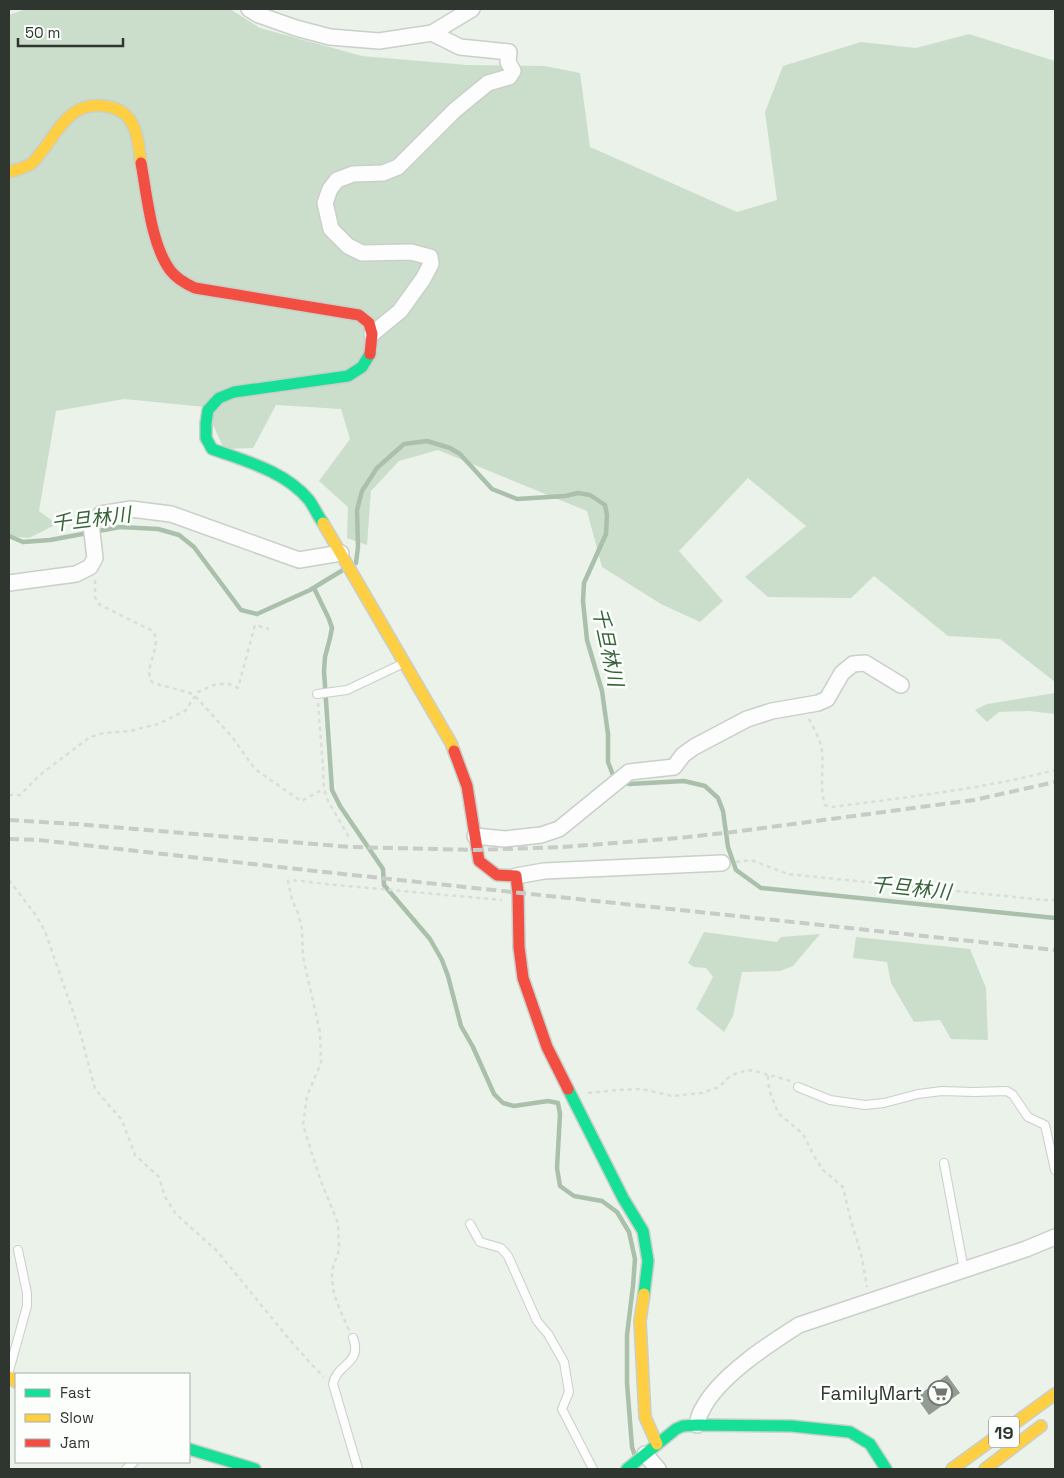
<svg xmlns="http://www.w3.org/2000/svg" width="1064" height="1478" viewBox="0 0 1064 1478" font-family="'Space Grotesk','Noto Sans JP',sans-serif">
<rect width="100%" height="100%" fill="#eaf2ea"/>
<!-- green -->
<g fill="#cbdecb">
<path d="M26,9H230L260,28L362,56L467,65L545,66L580,73L590,147L737,212L777,200L765,112L783,66L861,42L916,48L969,34L1055,61V682L1000,639L948,636L874,576L851,598L768,597L745,577L806,526L748,478L679,551L723,601L700,622L661,604L602,567L587,511L438,450L399,461L371,491L367,545L347,538L348,507L319,481L350,439L341,409L276,405L253,448L224,449L205,407L124,399L56,411L39,511L57,524L29,538L9,536V15Z"/>
<path d="M1055,693V714L1028,711L999,712L987,722L975,710L987,704Z"/>
<path d="M704,932L777,942L781,937L820,934L793,966L780,971L742,972L733,1016L724,1032L696,1009L713,977L706,968L694,967L688,963Z"/>
<path d="M856,937L970,949L986,988L988,1040L951,1039L940,1020L914,1022L891,983L887,962L853,958Z"/>
</g>
<g fill="none" stroke-linecap="round" stroke-linejoin="round">
<!-- stream -->
<g stroke="#aac0aa" stroke-width="4.5">
<path d="M9,536L23,542L50,540L120,527L158,529L179,535L194,547L241,610L257,614L310,590L343,570"/>
<path d="M354,564L356,563L358,547L357,510L362,491L377,468L404,444L427,441L450,448L460,454L492,489L517,499L565,496L578,493L590,495L605,505L607,515L606,534L584,583L583,601L587,640L602,691L608,734V762L613,775L617,778"/>
<path d="M314,588L329,619L332,628L330,638L325,657L324,671L332,790L340,806L383,869L384,885L430,939L442,960L448,976L461,1026L473,1047L494,1094L503,1103L514,1106L548,1101L558,1103L560,1114L557,1168L560,1186L574,1196L602,1201L617,1212L629,1232L635,1259L633,1286L627,1335V1383L632,1447L635,1456"/>
<path d="M624,781L629,784L684,781L705,786L718,798L723,811L728,847L736,870L761,888L1055,918"/>
</g>
</g>
<!-- building -->
<path fill="#939c93" d="M947,1375L960,1393L929,1415L916,1397Z"/>
<g fill="none" stroke-linecap="round" stroke-linejoin="round">
<defs>
<g id="lane">
<path d="M317,694L347,690L402,664"/>
<path d="M798,1087L830,1100L865,1105L884,1103L918,1094L942,1091L974,1092L1007,1091L1013,1095L1028,1117L1045,1125L1055,1170"/>
<path d="M944,1163L964,1270"/>
<path d="M470,1224L480,1242L501,1248L508,1256L537,1321L548,1334L564,1362L569,1392L562,1409L593,1469"/>
<path d="M353,1338C363,1364 336,1364 333,1384L358,1469"/>
<path d="M9,1371L27,1306V1293L18,1250"/>
<path d="M126,1469L134,1462"/>
</g>
<g id="street">
<path d="M249,9L259,15L296,28L330,37L379,41L432,33L472,9"/>
<path d="M372,334L400,311L423,279L431,264L430,257L411,252L362,253L348,246L331,229L325,203L330,189L337,180L353,174L383,173L398,167L455,110L488,83L509,77L513,71L508,62L509,52L460,47L432,33"/>
<path d="M9,583L76,574L90,567L95,558L91,524L101,514L131,509L171,514L299,560L341,553"/>
<path d="M475,836L505,839L541,835L559,829L629,772L674,767L683,755L694,747L747,719L772,711L818,703L827,699L842,673L853,664L865,663L901,685"/>
<path d="M516,876L544,871L722,863"/>
<path d="M697,1425C698,1420 699,1414 702,1410C718,1377 769,1344 799,1325L1026,1249L1055,1237"/>
<path d="M645,1454L658,1469"/>
</g>
<g id="fast">
<path d="M323,523C318,516 314,507 309,500C285,471 245,461 212,449L206,438V423L208,410L219,398L234,392L348,376L362,367L370,354"/>
<path d="M568,1089L623,1198L643,1231L648,1261L644,1294"/>
<path d="M189,1449L255,1469"/>
<path d="M627,1469L676,1429L683,1426L697,1425L791,1426L850,1432L870,1444L886,1469"/>
</g>
<g id="slow">
<path d="M9,172C16,170 24,168 31,164C37,159 41,152 46,146C63,122 76,99 110,107C137,113 138,140 141,163"/>
<path d="M323,523L451,743L454,751"/>
<path d="M644,1294L640,1321L645,1417L657,1444"/>
<path d="M9,1377L16,1382"/>
<path d="M952,1469L1055,1394"/>
<path d="M985,1469L1041,1426"/>
</g>
<g id="jam">
<path d="M141,163C147,195 151,244 170,270C176,278 186,284 195,288L359,315L369,323L372,334L370,354"/>
<path d="M454,751L467,786L479,861L497,875L516,876L518,893L519,947L523,978L547,1047L568,1089"/>
</g>
</defs>
<!-- lane casing -->
<use href="#lane" stroke="#c9cfc9" stroke-width="10"/>
<!-- street casing -->
<use href="#street" stroke="#c9cfc9" stroke-width="18"/>
<!-- fast casing -->
<use href="#fast" stroke="#c9cfc9" stroke-width="14"/>
<!-- slow casing -->
<use href="#slow" stroke="#c9cfc9" stroke-width="14"/>
<!-- jam casing -->
<use href="#jam" stroke="#c9cfc9" stroke-width="14"/>
<!-- path -->
<g stroke="#dbdddb" stroke-width="2.5" stroke-dasharray="4 4" stroke-linecap="butt">
<path d="M95,580V597L100,605L153,631C163,648 141,670 153,683L190,693L198,699L233,738L252,765L259,772L301,801L324,789"/>
<path d="M318,703L323,767L324,789L328,801L350,839"/>
<path d="M809,719C814,729 821,740 822,752C824,770 819,788 825,805L833,807C907,797 983,789 1055,770"/>
<path d="M9,795H20L41,774L90,737L104,733L130,731L158,724L185,711L198,692L216,684H229L238,688L255,625L269,629"/>
<path d="M736,862L751,860L788,874L1044,900H1055"/>
<path d="M9,880L35,914L45,931L80,1032L95,1089L122,1120L135,1155L159,1177L165,1197L176,1214L217,1251L289,1339L314,1367L324,1377"/>
<path d="M768,1076V1083L771,1095L778,1113L803,1134L814,1156L823,1170L843,1187L850,1217L862,1258L867,1287"/>
<path d="M588,1093L618,1090L642,1089L672,1096L702,1093L719,1087L727,1079L732,1075L748,1070L764,1073L768,1076H774L790,1081"/>
<path d="M349,1330L340,1310L334,1294L332,1280V1272L334,1263L338,1255L339,1246L338,1223L320,1179L303,1125L307,1096L321,1063L320,1032L303,957L302,929L298,913L292,900L288,881L291,880L336,885L502,900"/>
</g>
<!-- lane -->
<use href="#lane" stroke="#fcfdfc" stroke-width="8"/>
<!-- street -->
<use href="#street" stroke="#fcfdfc" stroke-width="15"/>
<!-- fast -->
<use href="#fast" stroke="#16e098" stroke-width="11"/>
<!-- slow -->
<use href="#slow" stroke="#ffcf43" stroke-width="11"/>
<!-- jam -->
<use href="#jam" stroke="#f24e42" stroke-width="11"/>
<!-- rail -->
<g stroke="#c8cbc8" stroke-width="4" stroke-dasharray="10 5" stroke-linecap="butt">
<path d="M9,820L75,824L351,847L476,850L563,847L679,838L733,832L974,800L1055,782"/>
<path d="M9,839L39,840L315,871L1055,950"/>
</g>
</g>
<!-- icons -->
<defs>
<symbol id="supermarket-ring" viewBox="-11 -11 22 22"><circle r="9.5" fill="#fbfefb" stroke="#707770" stroke-width="1.5"/><path d="M-6-5.5h2.5l.6 2H6L4.5 2H-2.5L-4.4-4H-6ZM-1.5 3.2a1.3 1.3 0 1 0 .1 0ZM3 3.2a1.3 1.3 0 1 0 .1 0Z" fill="#707770"/></symbol>
</defs>
<g fill-rule="evenodd">
<use href="#supermarket-ring" x="926" y="1379" width="28" height="28"/>
</g>
<g text-anchor="middle" dominant-baseline="central" stroke-width="5" stroke-linejoin="round" paint-order="stroke">
<!-- shield labels -->
<rect fill="#fbfefb" stroke="#6c716c" stroke-width="1" x="989" y="1416.5" width="30" height="31" rx="4"/>
<g font-size="18" font-weight="bold" fill="#2f352f">
<text x="1004" y="1432">19</text>
</g>
<!-- poi labels -->
<g font-size="19" fill="#2f352f" stroke="#fbfefb" text-anchor="end">
<text x="922" y="1393">FamilyMart</text>
</g>
<!-- water labels -->
<g font-size="20" font-style="italic" fill="#37623a" stroke="#fbfefb">
<text transform="translate(91 519) rotate(-7)">千旦林川</text>
<text transform="translate(608 647) rotate(78)">千旦林川</text>
<text transform="translate(911 888) rotate(6)">千旦林川</text>
</g>
</g>
<!-- border -->
<rect width="1064" height="1478" fill="none" stroke="#2f352f" stroke-width="20"/>
<!-- legend -->
<rect x="15" y="1373" width="175" height="90" fill="#fbfefb" stroke="#a9aea9"/>
<rect x="25" y="1389" width="25" height="8" fill="#16e098" stroke="#a9aea9"/>
<text x="60" y="1398" font-size="15" fill="#2f352f">Fast</text>
<rect x="25" y="1414" width="25" height="8" fill="#ffcf43" stroke="#a9aea9"/>
<text x="60" y="1423" font-size="15" fill="#2f352f">Slow</text>
<rect x="25" y="1439" width="25" height="8" fill="#f24e42" stroke="#a9aea9"/>
<text x="60" y="1448" font-size="15" fill="#2f352f">Jam</text>
<!-- scale -->
<path d="M18 38v8h105v-8" fill="none" stroke="#2f352f" stroke-width="2.5"/>
<text x="25" y="38" font-size="15" fill="#2f352f" stroke="#fbfefb" stroke-width="4" paint-order="stroke">50 m</text>
</svg>
